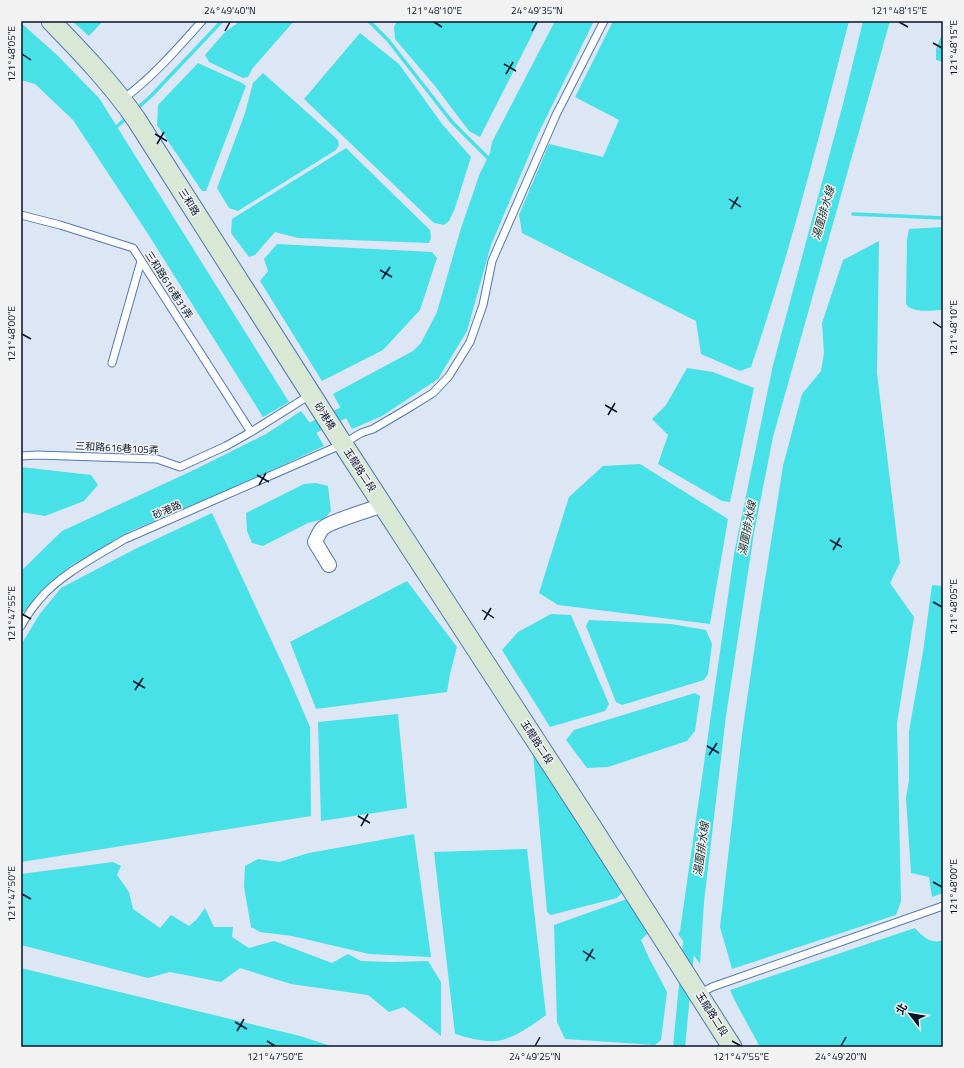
<svg xmlns="http://www.w3.org/2000/svg" width="964" height="1068" viewBox="0 0 964 1068" font-family="'Titillium Web','Noto Sans TC',sans-serif">
<rect width="100%" height="100%" fill="#dde6f4"/>
<!-- water -->
<g fill="#48e1e7">
<path d="M72,21H103L89,36Z"/>
<path d="M240,21H294L252,69L248,77L243,78L209,62L205,55L224,33Z"/>
<path d="M397,21H539L480,137L469,131L435,86L395,39L394,27Z"/>
<path d="M555,21H594L538,134L491,245L467,331L438,379L382,416L352,429L333,394L413,351L421,343L437,312L461,228L480,173L490,153L492,142Z"/>
<path d="M613,21H849C819,137 790,253 751,367L740,371L701,354L696,321L522,233L519,215L549,144L603,157L619,120L575,97Z"/>
<path d="M863,21H890L773,437L754,533L726,716L704,902L700,964L678,934L680,931L734,554L773,365L843,104Z"/>
<path d="M21,23L56,54L99,98L289,402L263,417L148,234L73,120L35,84L21,80Z"/>
<path d="M943,32V62L936,60V49Z"/>
<path d="M360,33L399,64L442,124L471,157L455,208L449,221L444,225L434,223L304,99Z"/>
<path d="M198,63L242,83L246,86L206,191H202L157,125L158,105Z"/>
<path d="M263,73L338,140L339,145L336,150L238,211L229,208L217,188L245,113L253,83Z"/>
<path d="M346,148L430,230L431,238L429,243L298,238L275,232L255,255L249,257L231,233L232,219Z"/>
<path d="M943,227V310C932,310 913,314 906,304L907,240L909,229Z"/>
<path d="M879,241L877,373L900,563L890,583L914,617L897,723L901,901L896,915L732,969L720,927L742,734L758,624L783,466L802,394L821,371L824,353L822,323L843,260Z"/>
<path d="M277,244L432,252L437,258L420,310L383,350L322,381L260,281L268,271L264,259Z"/>
<path d="M687,368L713,372L754,388L730,502L722,501L658,464L668,435L652,419L666,405Z"/>
<path d="M301,411L313,427L324,446L238,486L128,532L72,565L44,589L21,615V571L62,531L196,469L266,434Z"/>
<path d="M640,464L728,519L710,624L558,605L539,593L569,497L603,466Z"/>
<path d="M21,467L91,475L98,485L84,501L45,516L21,512Z"/>
<path d="M316,483L328,486L331,511L324,519L308,523L263,546L252,543L247,531L246,513L304,484Z"/>
<path d="M212,513L288,676L310,727L311,816L21,862V645L39,615L61,588L135,549Z"/>
<path d="M407,581L457,647L450,674L447,692L316,709L290,642Z"/>
<path d="M932,585L943,586V893L932,897L929,877L911,873L906,798L909,780V731L923,652Z"/>
<path d="M551,614L571,615L609,704L605,711L550,727L502,650L518,632Z"/>
<path d="M589,620L671,624L706,630L712,644L708,674L704,680L622,705L616,702L586,626Z"/>
<path d="M695,693L700,696L695,731L687,741L608,767L587,768L566,740L574,730Z"/>
<path d="M398,714L407,808L321,821L318,722Z"/>
<path d="M533,753L623,891L617,898L551,915L547,912Z"/>
<path d="M414,834L431,957L369,954L292,936L260,932L251,927L244,887L245,866L258,859L279,862L309,853Z"/>
<path d="M527,849L546,1015C534,1024 513,1039 497,1041C483,1042 468,1038 455,1034L434,852Z"/>
<path d="M113,862L121,866L117,875L129,892L133,909L160,928L171,915L189,926L197,919L205,908L214,927H233L232,937L249,948L274,941L332,963L348,954L361,961L392,962L428,961L441,982V1036L404,1007L389,1012L368,995L291,984L240,968L221,982L170,972L148,978L21,945V874Z"/>
<path d="M627,899L650,931L641,940L649,958L667,992L661,1040L655,1045L565,1039L557,1022L554,925Z"/>
<path d="M915,928C922,936 931,945 943,940V1047H760L735,1001L730,990Z"/>
<path d="M21,968L300,1036L334,1047H21Z"/>
</g>
<g fill="none" stroke-linecap="round" stroke-linejoin="round">
<!-- stream -->
<g stroke="#48e1e7" stroke-width="3.5">
<path d="M369,21L388,40L452,122L491,161"/>
<path d="M140,106L152,95L222,21"/>
<path d="M114,129L124,120"/>
<path d="M853,214L943,218"/>
</g>
<!-- canal -->
<g stroke="#48e1e7" stroke-width="12">
<path d="M298,435L357,406"/>
<path d="M679,1047L690,933"/>
</g>
<defs>
<g id="lane">
<path d="M123,99C153,77 177,49 202,21"/>
<path d="M21,215L60,225L133,248L251,432"/>
<path d="M112,363L141,261"/>
<path d="M21,456L37,455L157,459L180,467L226,446L251,432L310,395"/>
<path d="M21,626C26,617 32,608 39,600C58,576 98,555 125,539L343,444L361,433L373,429L407,409L433,393L449,376L470,342L483,305L492,261L556,115L604,21"/>
<path d="M699,994L712,987L943,906"/>
</g>
<path id="street" d="M329,565L315,542C317,538 319,532 323,528C331,521 370,510 383,505"/>
<path id="secondary" d="M51,21C81,52 111,83 136,119L339,438L588,821L732,1047"/>
</defs>
<!-- lane casing -->
<use href="#lane" stroke="#5179b6" stroke-width="9"/>
<!-- street casing -->
<use href="#street" stroke="#5179b6" stroke-width="16"/>
<!-- secondary casing -->
<use href="#secondary" stroke="#5179b6" stroke-width="21"/>
<!-- lane -->
<use href="#lane" stroke="#fff" stroke-width="7"/>
<!-- street -->
<use href="#street" stroke="#fff" stroke-width="14"/>
<!-- secondary -->
<use href="#secondary" stroke="#d8e8d4" stroke-width="19"/>
</g>
<!-- ticks -->
<path fill="none" stroke="#05142c" stroke-width="1.5" d="M434,22L442,27M899,22L908,27M225,31L230,22M532,31L537,22M933,43L942,48M22,54L31,60M504,64L516,71M506,74L513,62M155,134L167,141M157,144L164,132M729,199L741,207M731,209L738,197M380,270L392,277M382,279L390,267M933,322L942,328M22,334L31,339M605,405L617,412M608,415L615,403M257,475L269,482M259,485L266,473M830,540L842,547M833,550L840,538M933,602L942,607M482,610L494,618M22,614L31,619M484,620L491,608M133,681L145,688M135,690L143,678M707,746L719,753M709,755L717,743M358,816L370,823M361,826L368,814M933,882L942,887M22,894L31,899M583,951L595,959M586,961L593,949M235,1022L247,1029M237,1031L244,1019M267,1041L275,1046M732,1041L741,1046M535,1046L540,1037M841,1046L846,1037"/>
<g text-anchor="middle" dominant-baseline="central" stroke-width="3" stroke-linejoin="round" paint-order="stroke">
<!-- street labels -->
<g font-size="10" fill="#05142c" stroke="#f2f2f2">
<text transform="translate(189 202) rotate(58)">三和路</text>
<text transform="translate(169 285) rotate(57)">三和路616巷31弄</text>
<text transform="translate(325 416) rotate(57)">砂港橋</text>
<text transform="translate(117 448) rotate(3)">三和路616巷105弄</text>
<text transform="translate(360 470) rotate(57)">玉龍路二段</text>
<text transform="translate(167 510) rotate(-23)">砂港路</text>
<text transform="translate(537 742) rotate(57)">玉龍路二段</text>
<text transform="translate(712 1014) rotate(58)">玉龍路二段</text>
</g>
<!-- water labels -->
<g font-size="11" font-style="italic" fill="#133234" stroke="#f2f2f2">
<text transform="translate(823 213) rotate(-74)">湯圍排水線</text>
<text transform="translate(747 528) rotate(-79)">湯圍排水線</text>
<text transform="translate(701 849) rotate(-82)">湯圍排水線</text>
</g>
</g>
<!-- border -->
<rect width="964" height="1068" fill="none" stroke="#f2f2f2" stroke-width="44"/>
<!-- north arrow -->
<g transform="translate(910 1014) rotate(301)" stroke="#f2f2f2" stroke-width="3" paint-order="stroke">
<path d="M0-3L7 15L0 10L-7 15Z" fill="#05142c"/>
<text y="-6" font-size="11" font-weight="bold" text-anchor="middle" fill="#05142c">北</text>
</g>
<rect x="22" y="22" width="920" height="1024" fill="none" stroke="#05142c" stroke-width="1.5"/>
<g font-size="10" text-anchor="middle" fill="#05142c">
<text x="230" y="14">24°49'40"N</text>
<text x="434" y="14">121°48'10"E</text>
<text x="537" y="14">24°49'35"N</text>
<text x="899" y="14">121°48'15"E</text>
<text transform="translate(953 48) rotate(-90)" y="4">121°48'15"E</text>
<text transform="translate(11 54) rotate(-90)" y="4">121°48'05"E</text>
<text transform="translate(953 328) rotate(-90)" y="4">121°48'10"E</text>
<text transform="translate(11 334) rotate(-90)" y="4">121°48'00"E</text>
<text transform="translate(953 607) rotate(-90)" y="4">121°48'05"E</text>
<text transform="translate(11 614) rotate(-90)" y="4">121°47'55"E</text>
<text transform="translate(953 887) rotate(-90)" y="4">121°48'00"E</text>
<text transform="translate(11 894) rotate(-90)" y="4">121°47'50"E</text>
<text x="275" y="1060">121°47'50"E</text>
<text x="535" y="1060">24°49'25"N</text>
<text x="741" y="1060">121°47'55"E</text>
<text x="841" y="1060">24°49'20"N</text>
</g>
</svg>
